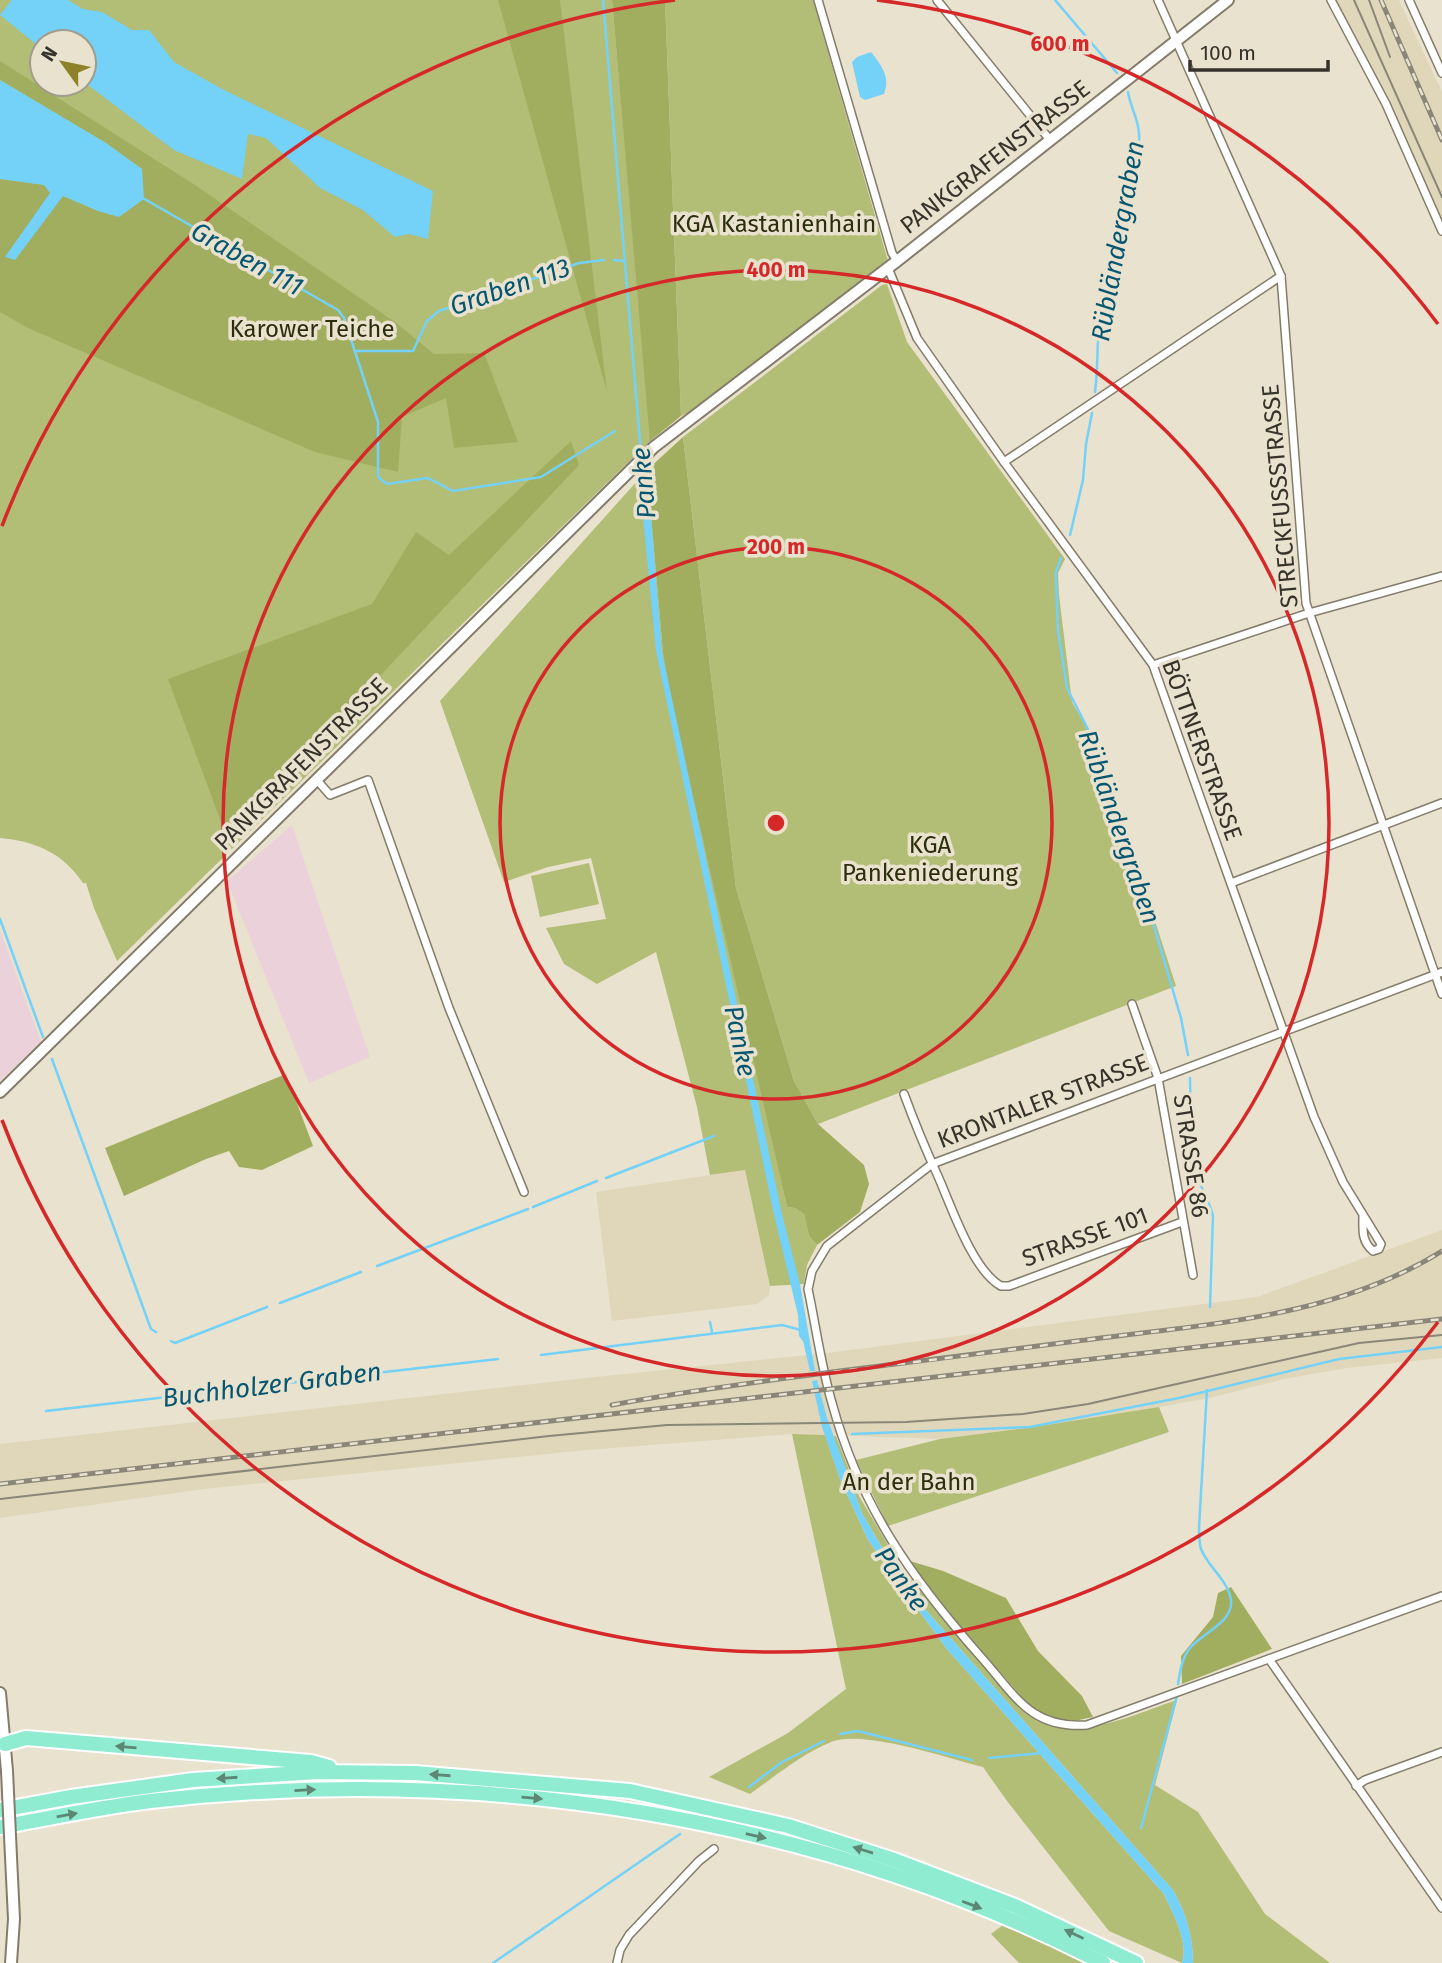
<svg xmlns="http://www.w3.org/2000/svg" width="1442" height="1963" viewBox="0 0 1442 1963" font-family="'Fira Sans',sans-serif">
<rect width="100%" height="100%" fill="#e9e2ce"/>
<!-- commercial -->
<g fill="#ead1da">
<path d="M292,825L370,1057L309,1083L227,881Z"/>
<path d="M0,930L41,1042L0,1081Z"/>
</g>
<!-- built -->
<g fill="#e0d7bb">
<path d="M1336,0H1399L1442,92V222L1389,104Z"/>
<path d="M745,1170L770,1286L769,1295L757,1304L612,1321L596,1192Z"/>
<path d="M1442,1230V1358L1347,1368L1284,1379L1210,1398L1159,1407L1034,1427L940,1439L792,1434L587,1450L204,1489L0,1518V1444L577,1379L827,1353L1257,1297Z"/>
</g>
<!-- green -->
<g fill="#b2bd76" fill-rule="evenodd">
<path d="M0,0H612L651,440L117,961L94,908L86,883H83C63,853 35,841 0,838ZM42,42H84V84H42Z"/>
<path d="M665,0H813L888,261L696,409L681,416Z"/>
<path d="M887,284L907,342L1065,559L1058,573L1059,595L1072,702L1100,751L1176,986L818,1124L794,1081L736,888L683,437L882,285Z"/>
<path d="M647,470L663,653L787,1207L795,1208L804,1214L809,1236L817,1245L807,1265L804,1284L770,1286L745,1170L710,1175L697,1107L656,952L597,984L564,964L546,928L606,919L591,858L548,867L504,882L440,701Z"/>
<path d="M589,863L599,904L540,917L531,876Z"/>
<path d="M1159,1407L1169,1432L888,1526L856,1460L940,1439L1034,1427Z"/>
<path d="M792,1434L825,1435L840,1479L868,1540L946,1648L1164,1894C1173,1914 1189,1941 1182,1963L1109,1931L1007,1801L983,1767C947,1758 863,1729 831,1742C803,1753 774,1777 750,1794L709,1777L788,1733L846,1689Z"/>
<path d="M833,1436H836L859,1496L903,1570L1013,1701C1018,1706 1023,1712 1029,1716C1071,1746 1134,1714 1177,1700L1155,1785L1198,1812L1265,1914L1330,1963H1193C1193,1936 1186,1913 1173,1890L903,1584L862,1513Z"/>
<path d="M1003,1925L1086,1963H1019L991,1934Z"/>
</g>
<!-- forest -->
<g fill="#a2ae5f">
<path d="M498,0H560L607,392Z"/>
<path d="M612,0H665L681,416L650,441Z"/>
<path d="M0,61L195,185L395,322L434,354L484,353L518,442L454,448L446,398L402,417L398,472L315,452L28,328L0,312V179L45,185L51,193L6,256L63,196L98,211L142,169L106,143L0,80Z"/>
<path d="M683,437L736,888L794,1081L818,1124L864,1165L869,1184L860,1212L817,1245L809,1236L804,1214L795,1208L787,1207L673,709L663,653L647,470Z"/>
<path d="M571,441L579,465L227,838L168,679L372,604L416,532L449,555Z"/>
<path d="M286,1074L313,1146L262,1170L239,1167L229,1151L206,1159L124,1196L105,1148Z"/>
<path d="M910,1561L943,1571L1006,1598L1038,1651L1082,1696L1093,1717L1074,1721L1055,1720L1030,1707L929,1590Z"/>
<path d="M1231,1587L1272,1649L1182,1684L1181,1656L1213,1617L1218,1593Z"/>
</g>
<!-- water -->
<g fill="#74d1f8">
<path d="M12,0H68L83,9L102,12L132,30H149L174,62L222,89L433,191L428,239L409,234L395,237L363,210L320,188L266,138L248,134L242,179L174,150L84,82V42H42V49L0,15Z"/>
<path d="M871,52C881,65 891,77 884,94L865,100L860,97L852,62L857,57Z"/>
<path d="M0,80L106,143L142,169L144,199L119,217L98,211L63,196L15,260L5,257L50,193L44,185L0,179Z"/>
<path d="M647,468L662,652L782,1214L800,1284L815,1371H810L803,1341L799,1336L798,1315L773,1210L656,651L639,475Z"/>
<path d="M817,1380L827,1418L862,1513L903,1584L1173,1890C1186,1913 1193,1936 1193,1963H1182C1189,1941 1173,1914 1164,1894L946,1648L868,1540L840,1479L822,1427L812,1381Z"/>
</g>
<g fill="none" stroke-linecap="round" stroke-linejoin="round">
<!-- stream -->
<g stroke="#74d1f8" stroke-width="2.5">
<path d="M603,0L641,454"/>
<path d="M1055,0L1117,73"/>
<path d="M141,197L338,310L344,318L378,422V477L387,484L428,478L453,491L541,477L615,431"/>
<path d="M614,260L625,261"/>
<path d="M355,351H413L427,321L439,311L579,263L604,260"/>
<path d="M1095,392C1099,361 1096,332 1102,301C1113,246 1142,191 1139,133C1138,118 1130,106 1128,92"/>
<path d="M1070,535L1083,480L1086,444L1092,413"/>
<path d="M1061,558L1056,572V580L1058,630L1067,688L1101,755L1134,872L1144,892L1181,1018L1188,1055"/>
<path d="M0,919L43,1037"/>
<path d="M52,1059L151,1329L156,1332"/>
<path d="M1190,1078C1191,1111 1189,1148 1199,1180C1203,1193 1210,1203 1213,1216L1210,1307"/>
<path d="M606,1178L714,1136"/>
<path d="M533,1207L597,1181"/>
<path d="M377,1266L528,1209"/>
<path d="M280,1303L361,1272"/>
<path d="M710,1322L712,1332"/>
<path d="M171,1341L175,1343L267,1307"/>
<path d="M541,1355L782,1325L801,1330"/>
<path d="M46,1411L498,1359"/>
<path d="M852,1434L1030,1427L1179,1398L1339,1359L1442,1347"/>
<path d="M1178,1684C1180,1671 1182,1658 1190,1648C1201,1634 1234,1622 1231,1600C1228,1580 1208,1567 1201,1549C1199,1542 1199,1534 1199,1527L1207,1390"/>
<path d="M840,1734L858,1731L972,1760"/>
<path d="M989,1758L1042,1753"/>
<path d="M749,1787L782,1762L824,1741"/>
<path d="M1141,1828L1177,1696"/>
<path d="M493,1963L680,1834"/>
</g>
<defs>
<g id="street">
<path d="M818,0L892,253L897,261"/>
<path d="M937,0L1050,140"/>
<path d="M1158,0L1281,276L1306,603L1442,994"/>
<path d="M1331,0L1386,104L1442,231"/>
<path d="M1409,0L1442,73"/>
<path d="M888,268L917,338L1004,462L1153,665L1314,1117L1343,1182L1381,1244L1379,1249L1373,1251C1361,1241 1363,1229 1363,1215"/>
<path d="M1004,462L1281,276"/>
<path d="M1153,665L1309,613L1442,576"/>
<path d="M316,779L330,795L368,780L449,1008L524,1192"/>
<path d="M1231,883L1442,803"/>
<path d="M1442,972L932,1164L827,1246L812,1271L808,1289C816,1327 821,1366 832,1403C860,1506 912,1579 981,1657C1015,1695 1030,1729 1087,1725L1442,1596"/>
<path d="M1132,1004L1158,1078L1193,1275"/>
<path d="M904,1094C914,1121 925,1148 937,1174C951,1205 972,1270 1001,1286H1009L1182,1222"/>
<path d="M1269,1659L1442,1908"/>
<path d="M1356,1786L1365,1780L1442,1752"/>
<path d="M617,1963L620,1950L629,1935L699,1861L714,1849"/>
</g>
<g id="secondary">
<path d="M0,1092L654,447L897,261L1228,0"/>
<path d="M0,1693L7,1771"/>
<path d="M11,1963L14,1919L11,1857"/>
</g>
<g id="highway">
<path d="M5,1744L26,1738L311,1762L329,1767"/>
<path d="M0,1810L71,1797L193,1780L318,1772L415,1773L630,1791L788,1826L894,1860L1015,1906L1136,1963"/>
<path d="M0,1827C50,1818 101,1807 151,1801C476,1764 811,1813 1103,1963"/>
</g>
</defs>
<!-- street casing -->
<use href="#street" stroke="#837c6a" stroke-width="10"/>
<!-- secondary casing -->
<use href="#secondary" stroke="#837c6a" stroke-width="14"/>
<!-- highway casing -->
<use href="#highway" stroke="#fff" stroke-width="18"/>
<!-- street -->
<use href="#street" stroke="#fff" stroke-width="7"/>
<!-- secondary -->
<use href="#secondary" stroke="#fff" stroke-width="10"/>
<!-- highway -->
<use href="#highway" stroke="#8fecd0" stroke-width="14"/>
<!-- tram -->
<g stroke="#8a8678" stroke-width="2">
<path d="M1354,0L1442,197"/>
<path d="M1369,0L1390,57"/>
<path d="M0,1499L549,1436L667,1425L906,1422L1023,1414L1088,1404L1359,1343L1442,1335"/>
</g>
<defs>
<g id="rail">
<path d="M1381,0L1442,140"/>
<path d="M612,1405C685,1391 759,1382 832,1372C917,1362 1001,1351 1085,1340C1207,1324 1335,1318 1442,1251"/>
<path d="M0,1484L1442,1319"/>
</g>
</defs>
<!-- rail casing -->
<use href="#rail" stroke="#8a8678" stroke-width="5"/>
<!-- rail -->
<use href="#rail" stroke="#e9e2ce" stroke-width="2.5" stroke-dasharray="8" stroke-linecap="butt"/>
<defs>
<path id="secondary-bridge" d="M7,1771L11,1857"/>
</defs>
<!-- secondary-bridge casing -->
<use href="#secondary-bridge" stroke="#837c6a" stroke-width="14" stroke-linecap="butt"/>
<!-- secondary-bridge -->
<use href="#secondary-bridge" stroke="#fff" stroke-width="10"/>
</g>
<!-- one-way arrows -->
<defs><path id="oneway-solid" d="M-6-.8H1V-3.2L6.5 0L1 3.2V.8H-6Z" transform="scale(1.75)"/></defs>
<g fill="#5e8675">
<use href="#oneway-solid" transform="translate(126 1747) rotate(-175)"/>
<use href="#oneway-solid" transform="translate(440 1775) rotate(-176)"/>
<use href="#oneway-solid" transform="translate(227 1778) rotate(176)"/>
<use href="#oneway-solid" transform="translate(305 1790) rotate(-3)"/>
<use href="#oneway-solid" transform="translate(532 1798) rotate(5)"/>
<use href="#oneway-solid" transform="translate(67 1815) rotate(-10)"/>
<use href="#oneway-solid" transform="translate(756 1836) rotate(13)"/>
<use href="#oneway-solid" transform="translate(863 1850) rotate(-163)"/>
<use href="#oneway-solid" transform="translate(972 1905) rotate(21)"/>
<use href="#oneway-solid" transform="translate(1074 1934) rotate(-155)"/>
</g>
<!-- distance rings -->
<g fill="none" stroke="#d62828" stroke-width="3.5">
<circle cx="776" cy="823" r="276"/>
<circle cx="776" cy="823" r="553"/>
<path d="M1438 1322A829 829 0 0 1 2 1120M2 526A829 829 0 0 1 675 0M877 0A829 829 0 0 1 1438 324"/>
</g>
<g text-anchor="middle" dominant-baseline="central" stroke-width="7" stroke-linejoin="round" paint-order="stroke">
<!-- street labels -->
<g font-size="24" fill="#35332b" stroke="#e9e2ce">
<text transform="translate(995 157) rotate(-38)">PANKGRAFENSTRASSE</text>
<text transform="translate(1280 496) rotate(-95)">STRECKFUSSSTRASSE</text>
<text transform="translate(1202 750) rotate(70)">BÖTTNERSTRASSE</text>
<text transform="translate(301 764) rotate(-45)">PANKGRAFENSTRASSE</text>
<text transform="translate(1043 1101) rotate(-21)">KRONTALER STRASSE</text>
<text transform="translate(1191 1156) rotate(81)">STRASSE 86</text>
<text transform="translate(1085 1237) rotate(-20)">STRASSE 101</text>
</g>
<!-- park labels -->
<g font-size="24" fill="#2b2f0c" stroke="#e9e2ce">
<text x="774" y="224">KGA Kastanienhain</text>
<text x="312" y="329">Karower Teiche</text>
<text x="930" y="845">KGA<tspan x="930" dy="28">Pankeniederung</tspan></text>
<text x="909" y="1482">An der Bahn</text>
</g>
<!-- water labels -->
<g font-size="26" font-style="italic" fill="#065671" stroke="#e9e2ce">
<text transform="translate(1118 241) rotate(-80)">Rübländergraben</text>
<text transform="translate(247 259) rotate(29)">Graben 111</text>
<text transform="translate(510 287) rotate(-19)">Graben 113</text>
<text transform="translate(644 483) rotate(-95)">Panke</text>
<text transform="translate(1119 827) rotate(71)">Rübländergraben</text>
<text transform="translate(740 1041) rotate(78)">Panke</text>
<text transform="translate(272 1385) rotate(-7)">Buchholzer Graben</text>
<text transform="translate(901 1579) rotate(55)">Panke</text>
</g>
</g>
<circle cx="776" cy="823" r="10" fill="#d62828" stroke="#e9e2ce" stroke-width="3.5"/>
<g font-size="21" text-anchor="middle" font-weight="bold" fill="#d62828" stroke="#e9e2ce" stroke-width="7" stroke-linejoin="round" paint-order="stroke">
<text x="1060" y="51">600 m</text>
<text x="776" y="277">400 m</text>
<text x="776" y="554">200 m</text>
</g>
<!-- north arrow -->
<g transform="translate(63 63) rotate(303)"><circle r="33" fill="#e9e2ce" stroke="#a19c8d" stroke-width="2"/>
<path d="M0-5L12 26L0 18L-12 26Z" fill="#8d8229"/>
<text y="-10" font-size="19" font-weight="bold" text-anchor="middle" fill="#35332b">N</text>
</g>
<!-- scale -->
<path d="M1190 60v10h138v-10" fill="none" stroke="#35332b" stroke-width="3.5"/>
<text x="1200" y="60" font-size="21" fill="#35332b" stroke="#e9e2ce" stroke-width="5" paint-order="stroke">100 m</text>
</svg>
